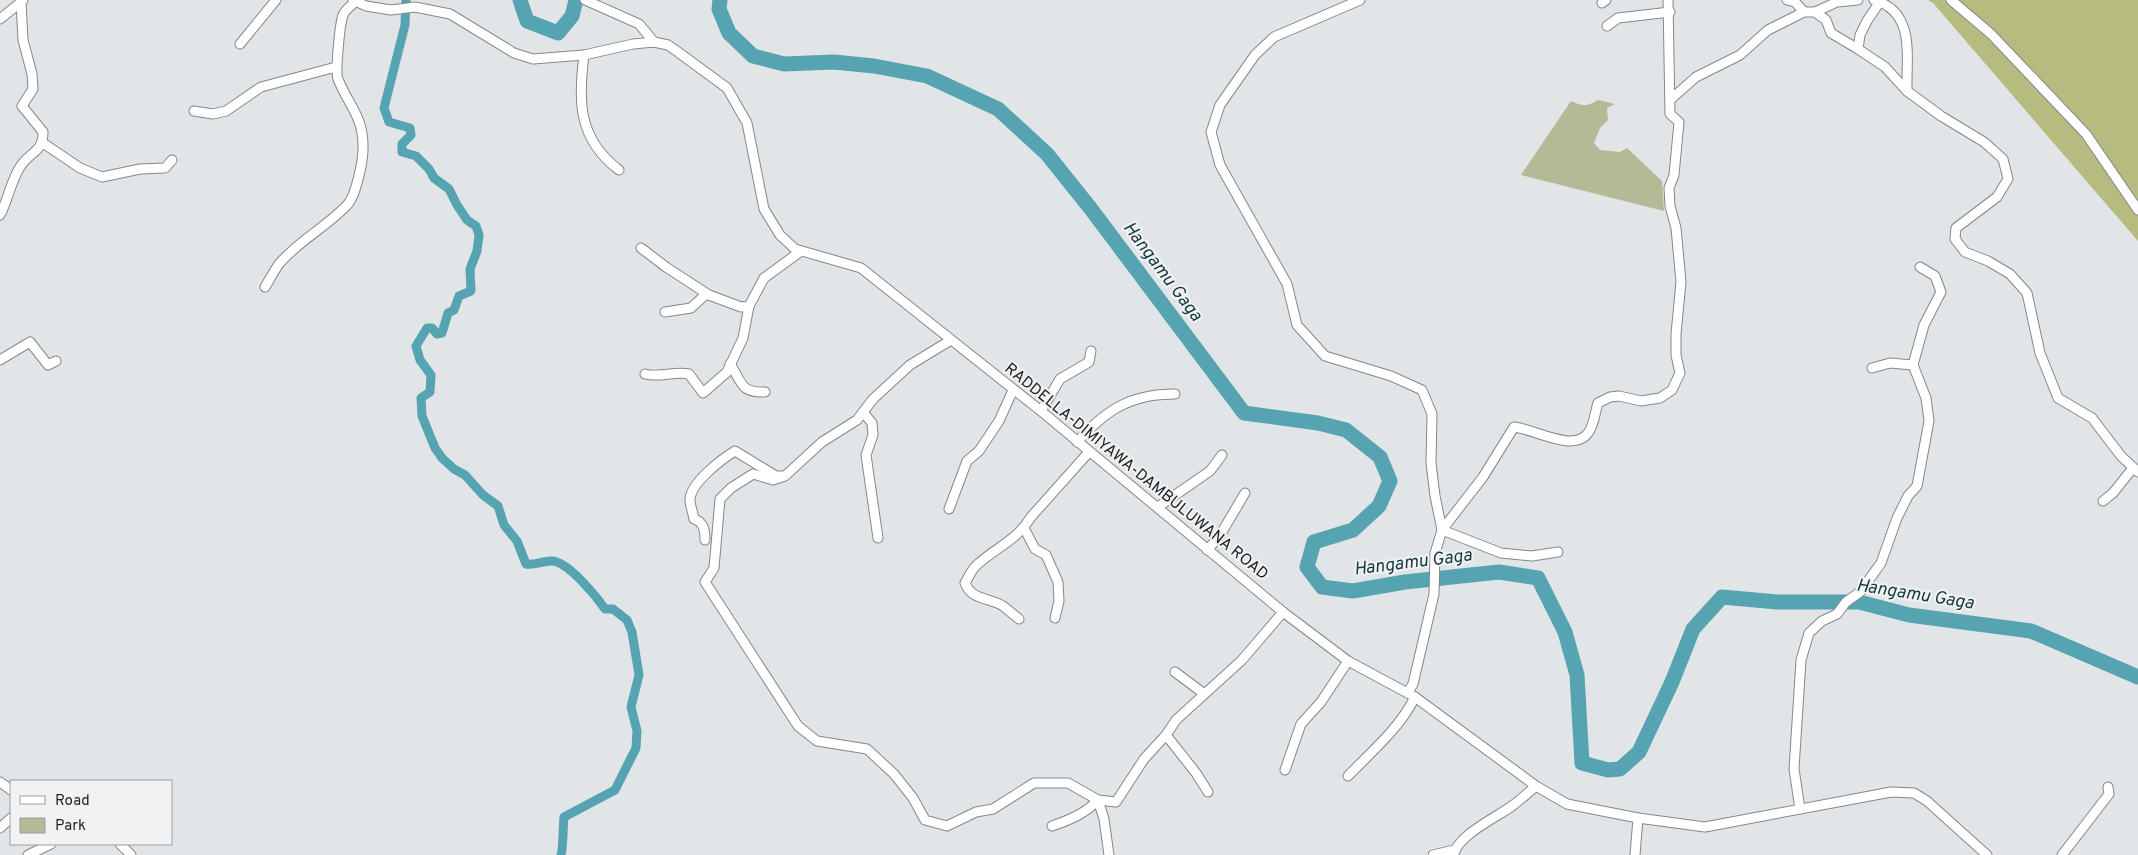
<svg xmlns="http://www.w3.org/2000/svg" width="2138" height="855" viewBox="0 0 2138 855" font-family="Overpass,sans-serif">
<rect width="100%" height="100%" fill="#e2e5e7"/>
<!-- green -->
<path fill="#b5b995" d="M1598,100L1615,104L1607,108L1608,120L1600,128L1594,143L1600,150L1620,152L1627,148L1662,181L1664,211L1521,175L1571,101C1582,106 1587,107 1598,100Z"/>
<!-- forest -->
<path fill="#b6bb7f" d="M1928,0H2138V241L1933,3Z"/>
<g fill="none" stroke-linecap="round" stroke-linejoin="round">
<!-- canal -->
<path stroke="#56a4b2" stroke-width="9" d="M406,0L405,25L384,108L389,122L410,128L411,135L402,144V152L416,156L429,169L434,178L449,189L457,205L467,220L476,226L479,235L477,251L470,269L471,291L459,296L454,310L448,313L442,333L437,334L432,328H427L416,346L420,360L431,375L430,392L421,398L422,416L435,448L442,458L454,469L465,475L483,495L498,506L504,525L517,541L526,564C536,566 543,560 553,561C569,563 596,596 605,609H613L627,620L632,632L639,675L631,707L637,731L636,748L615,790L564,817C563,826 563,851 561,855"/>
<!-- river -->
<g stroke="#56a4b2" stroke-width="15">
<path d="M520,0L527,21L558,33L572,16L576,0"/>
<path d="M720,0L719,9L729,33L753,56L784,64L834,62L874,66L927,76L998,109L1047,154L1091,209L1244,413L1318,423L1346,430L1380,457L1390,481L1379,506L1353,530L1314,542L1307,567L1322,587L1353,591L1405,582L1499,572L1538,578L1565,632L1577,675L1582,763L1608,770L1620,769L1639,752L1672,682L1693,629L1722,597L1777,602H1859L1909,615L2031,631L2138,677"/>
</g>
<defs>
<g id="minor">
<path d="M353,0L366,6L391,10L415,7L450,14L514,53L533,59L584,55L633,44L654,42L668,45L678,52L727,88L747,123L764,209L780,235L795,249L861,268L1041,411L1283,612L1348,661L1415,697L1536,786L1567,804L1638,818L1705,827L1891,792L1914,793L1927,801L1987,855"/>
<path d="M585,0L639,24L654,42"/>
<path d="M1360,0L1274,37L1255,55L1220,105L1211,132L1220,165L1287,284L1297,325L1325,356L1391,376L1422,390L1432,414L1431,463L1435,496L1442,530L1501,553L1532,556L1558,552"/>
<path d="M1787,0L1795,2L1804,12"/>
<path d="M1874,0C1916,12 1906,56 1907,91"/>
<path d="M1881,0L1867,21L1860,35L1858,49L1885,67L1907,91L1941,116L1984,142L2003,159L2008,179L1997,197L1956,228L1955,239L1965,252L1988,261L2010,274L2027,293L2040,353L2058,398L2092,418L2121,456L2138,472"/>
<path d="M1951,0L1991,34L2086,134L2138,210"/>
<path d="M1602,3L1606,0"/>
<path d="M1815,12L1837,2L1858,0"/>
<path d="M0,19L21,2"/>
<path d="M1607,26L1618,18L1670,12"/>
<path d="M240,44L276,0"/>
<path d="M584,55C578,101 578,139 619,170"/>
<path d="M1670,100L1696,77L1740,55L1768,30L1804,12H1815L1826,20L1831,33L1858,49"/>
<path d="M194,111L213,114L226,111L261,87L336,67"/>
<path d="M43,143L80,168L102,177L140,169L165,168L172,160"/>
<path d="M0,215C8,200 11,181 20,167C30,151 43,153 43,132L22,106L33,89L32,74L23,40L21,2L23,0"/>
<path d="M641,248L666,267L709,295"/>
<path d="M265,287C270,279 274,271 279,264C298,241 328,226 348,204C356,195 363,161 363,149C364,116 348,105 338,79C335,72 340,23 343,15C345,10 352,5 356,1"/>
<path d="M665,312L691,308L705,295H709L741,307L749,306L764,278L801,251"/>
<path d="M951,340L910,365L873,399L857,420L822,442L785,476L773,480L753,474L731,488L720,499L714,568L705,582L798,726L817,741L867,749L894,774L913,798L925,820L947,826L976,812L993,809L1034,783H1068L1098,800L1116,802L1144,759L1166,735L1176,720L1242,660L1283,612"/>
<path d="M0,360L30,342L48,365L56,361"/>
<path d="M730,364C742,382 740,393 765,392"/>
<path d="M1872,368L1890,363L1913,365"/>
<path d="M645,374C659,378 674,371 689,374L703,393L727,372L743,338L749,306"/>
<path d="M1041,411L1060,379L1089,362L1091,351"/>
<path d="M863,412L872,423L873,435L866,455L878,538"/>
<path d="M1077,442C1106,410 1130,394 1175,394"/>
<path d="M2103,501L2113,493L2133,468"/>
<path d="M1158,507L1210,471L1222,455"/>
<path d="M949,509L967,461L979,451L999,421L1013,390"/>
<path d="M1024,528L1035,549L1046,555L1058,582L1059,601L1055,618"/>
<path d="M705,540C705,531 704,522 694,519C693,513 690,505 690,500C690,483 722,459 735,451L776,476H782"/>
<path d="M1207,550L1219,537L1245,493"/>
<path d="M1019,619C1014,615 1008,610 1003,606C989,597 972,601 965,583C969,577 972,568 978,564C997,547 1017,540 1031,517L1089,452"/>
<path d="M1175,672L1203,693"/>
<path d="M1408,692L1413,684L1434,594L1435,553L1442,530L1483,477L1514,427C1534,429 1574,453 1588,433C1594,426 1595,412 1598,403L1610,397L1619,396L1641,401L1660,398L1672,390L1680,373L1676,355V334L1681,282L1676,228L1670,206L1669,188L1674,175L1679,122L1670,114L1668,0"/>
<path d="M1166,735L1196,773L1208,792"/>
<path d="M1285,770L1301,724L1321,702L1348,661"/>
<path d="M1348,776C1371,752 1400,728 1415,697"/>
<path d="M0,782L11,790"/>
<path d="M1800,809L1794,769L1801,660L1809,633L1822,621L1837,614L1846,602L1860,592L1881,563L1897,518L1908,496L1917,486L1929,421L1926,398L1913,365L1924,325L1941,292L1935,276L1920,267"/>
<path d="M1052,826C1069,820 1085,814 1098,800L1104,819L1109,855"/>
<path d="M0,828L11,818"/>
<path d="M120,844L131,855"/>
<path d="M28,855L51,844"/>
<path d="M1433,855L1454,850"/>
<path d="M1454,855C1456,836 1497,817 1512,806C1520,800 1528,793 1536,786"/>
<path d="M1635,855L1638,818"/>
<path d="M2062,855L2109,794L2108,787"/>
</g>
</defs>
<!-- minor casing -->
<use href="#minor" stroke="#858789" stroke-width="11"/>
<!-- minor -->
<use href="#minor" stroke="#fff" stroke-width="9"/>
</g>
<g text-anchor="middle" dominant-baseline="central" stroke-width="4" stroke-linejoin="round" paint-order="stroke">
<!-- street labels -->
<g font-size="16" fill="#1f2020" stroke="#f0f2f4">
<text transform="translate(1136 472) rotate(39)">RADDELLA-DIMIYAWA-DAMBULUWANA ROAD</text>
</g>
<!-- water labels -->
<g font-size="18" font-style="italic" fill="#143a40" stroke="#f0f2f4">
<text transform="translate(1162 272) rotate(53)">Hangamu Gaga</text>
<text transform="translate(1413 563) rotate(-7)">Hangamu Gaga</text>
<text transform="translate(1915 595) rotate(9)">Hangamu Gaga</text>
</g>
</g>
<!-- legend -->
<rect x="10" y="780" width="162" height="65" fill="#f0f2f4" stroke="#9c9e9f"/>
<rect x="20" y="796" width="25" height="8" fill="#ffffff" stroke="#9c9e9f"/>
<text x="55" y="805" font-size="15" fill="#1f2020">Road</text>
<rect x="20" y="818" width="25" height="15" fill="#b5b995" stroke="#9c9e9f"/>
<text x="55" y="830" font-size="15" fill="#1f2020">Park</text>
</svg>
